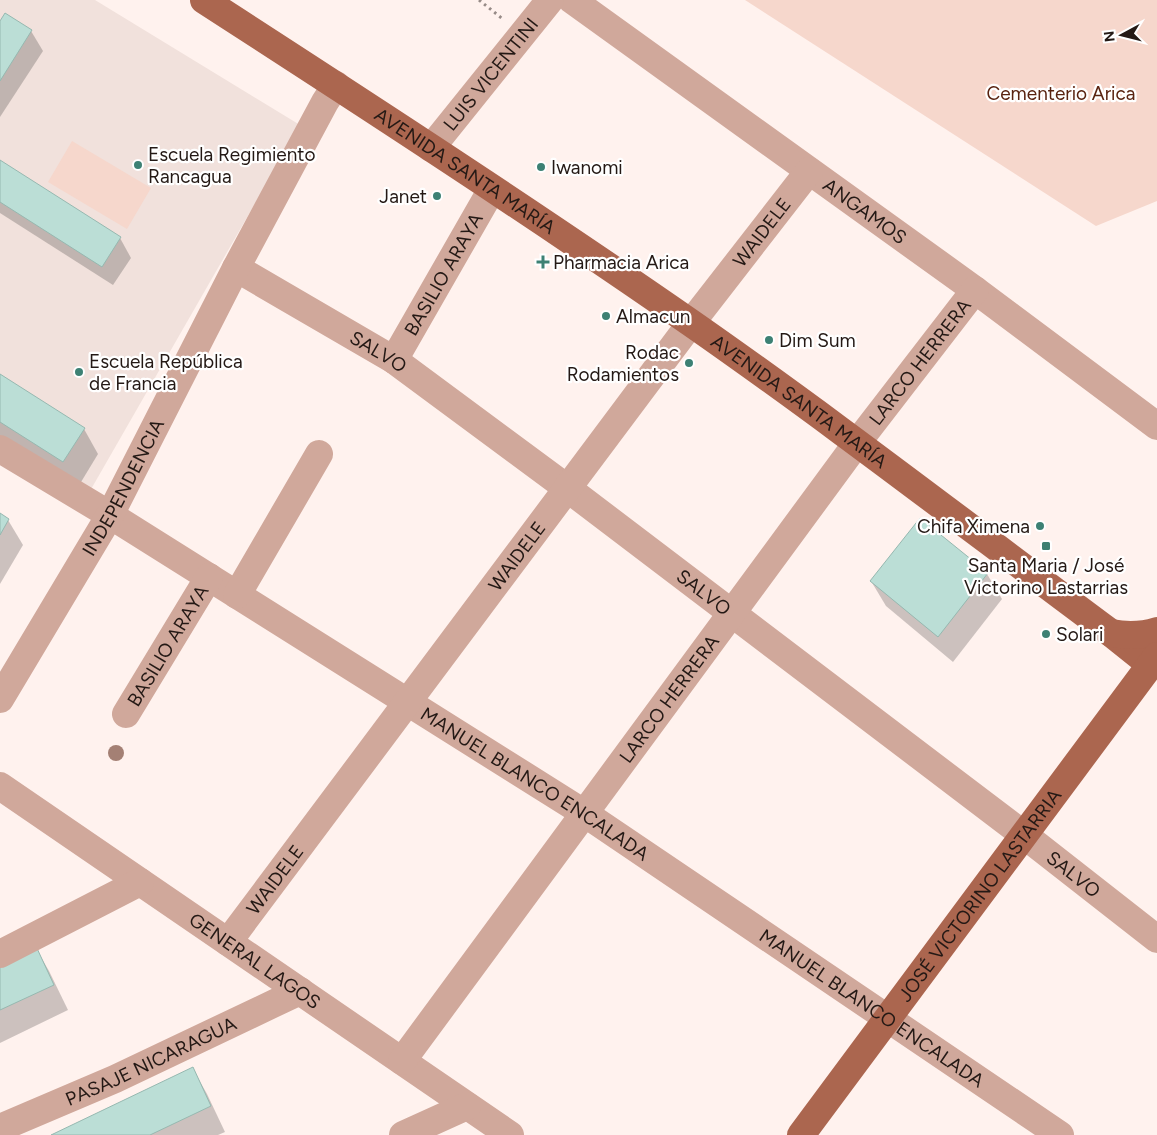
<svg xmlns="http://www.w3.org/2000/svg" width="1157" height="1135" viewBox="0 0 1157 1135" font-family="Figtree,sans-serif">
<rect width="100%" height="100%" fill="#fff2ee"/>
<!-- built -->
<path fill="#f1e1dc" d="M0,0H95L300,125L90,491L0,436Z"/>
<!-- green -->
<g fill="#f6d7cc">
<path d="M745,0H1157V201L1096,226Z"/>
<path d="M72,141L151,188L127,229L48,182Z"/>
</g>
<!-- shadow -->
<g fill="#0003">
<path d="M6,15L31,31L43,51L0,117V24Z"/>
<path d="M0,161L120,238L131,258L113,285L0,213Z"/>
<path d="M0,375L84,429L98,454L78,487L0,437Z"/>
<path d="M0,514L8,520L23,545L0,584Z"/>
<path d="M920,520L987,574L1002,599L953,662L886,606L871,581Z"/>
<path d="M34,945L49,971L68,1010L0,1043V962Z"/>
<path d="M193,1069L207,1094L225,1132L218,1135H54Z"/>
</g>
<!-- building -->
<g fill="#bbded6" stroke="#96b8b0">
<path d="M5,13L32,30L0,81V21Z"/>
<path d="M0,160L121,237L102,267L0,202Z"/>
<path d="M0,374L85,428L63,462L0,422Z"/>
<path d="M0,513L9,519L0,535Z"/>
<path d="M920,518L988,573L938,637L870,581Z"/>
<path d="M35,944L54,985L0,1010V961Z"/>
<path d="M193,1067L211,1106L150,1135H51Z"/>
</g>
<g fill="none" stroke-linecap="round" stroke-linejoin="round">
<!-- path -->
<path stroke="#978b87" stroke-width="3" stroke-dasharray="2.5 4" stroke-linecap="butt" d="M479,0L504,20"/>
<!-- minor -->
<g stroke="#d0a89b" stroke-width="28">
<path id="s1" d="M572,0L975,290L1157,426"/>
<path id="s2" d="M431,148L550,0"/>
<path id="s3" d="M236,268L394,360L567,488L1024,835L1157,939"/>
<path id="s4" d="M394,360L492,189"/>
<path id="s5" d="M0,449L110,515L584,813L1060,1135"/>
<path d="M237,595L319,454"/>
<path id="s6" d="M0,699L110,515L236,268L325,102L336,85"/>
<path id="s7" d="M126,714L209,577"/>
<path id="s8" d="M0,786L510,1135"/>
<path id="s9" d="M228,942L691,323L809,171"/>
<path d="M0,954L140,882"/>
<path id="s10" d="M402,1061L857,443L975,290"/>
<path id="s11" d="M0,1128L115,1079L300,991"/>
<path d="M403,1135L467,1106"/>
</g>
<!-- major -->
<g stroke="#ab664f" stroke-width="28">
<path id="s12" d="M204,0C368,106 531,212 691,323C833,422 971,529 1111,633L1151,665"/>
<path d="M1111,633C1127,636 1141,636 1157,631"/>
<path id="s13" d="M801,1135L1157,656"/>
</g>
</g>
<!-- trees -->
<circle fill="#a48074" cx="116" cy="753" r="8"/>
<!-- markers -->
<g fill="#3d8174" stroke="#fff" stroke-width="2">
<circle cx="138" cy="165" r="5"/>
<circle cx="541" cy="167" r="5"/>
<circle cx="437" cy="196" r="5"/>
<path d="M540.5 254.5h5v5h5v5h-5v5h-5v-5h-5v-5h5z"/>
<circle cx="606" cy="316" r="5"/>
<circle cx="769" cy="340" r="5"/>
<circle cx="689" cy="363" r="5"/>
<circle cx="79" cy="372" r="5"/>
<circle cx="1040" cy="526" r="5"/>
<rect x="1041" y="541" width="10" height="10" rx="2.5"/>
<circle cx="1046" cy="634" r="5"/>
</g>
<g text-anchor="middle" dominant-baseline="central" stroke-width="4.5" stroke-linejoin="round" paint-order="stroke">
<!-- street labels -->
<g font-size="19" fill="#241915" stroke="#fff">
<text stroke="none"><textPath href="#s2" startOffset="95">LUIS VICENTINI</textPath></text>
<text stroke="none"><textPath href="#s12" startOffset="312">AVENIDA SANTA MARÍA</textPath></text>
<text stroke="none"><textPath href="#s1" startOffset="361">ANGAMOS</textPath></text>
<text stroke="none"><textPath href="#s9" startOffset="888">WAIDELE</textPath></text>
<text stroke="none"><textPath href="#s4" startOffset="99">BASILIO ARAYA</textPath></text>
<text stroke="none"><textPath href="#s3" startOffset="165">SALVO</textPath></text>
<text stroke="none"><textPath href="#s10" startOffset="870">LARCO HERRERA</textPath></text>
<text stroke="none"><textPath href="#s12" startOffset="718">AVENIDA SANTA MARÍA</textPath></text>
<text stroke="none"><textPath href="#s6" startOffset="245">INDEPENDENCIA</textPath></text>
<text stroke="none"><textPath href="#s9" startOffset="482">WAIDELE</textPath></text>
<text stroke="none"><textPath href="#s3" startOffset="570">SALVO</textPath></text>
<text stroke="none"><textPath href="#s7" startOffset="80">BASILIO ARAYA</textPath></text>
<text stroke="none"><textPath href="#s10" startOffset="450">LARCO HERRERA</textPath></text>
<text stroke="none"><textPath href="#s5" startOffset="631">MANUEL BLANCO ENCALADA</textPath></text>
<text stroke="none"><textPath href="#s3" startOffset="1035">SALVO</textPath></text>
<text stroke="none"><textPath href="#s9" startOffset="78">WAIDELE</textPath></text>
<text stroke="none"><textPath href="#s13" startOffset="299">JOSÉ VICTORINO LASTARRIA</textPath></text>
<text stroke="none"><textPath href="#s8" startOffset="309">GENERAL LAGOS</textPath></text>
<text stroke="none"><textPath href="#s5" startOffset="1036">MANUEL BLANCO ENCALADA</textPath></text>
<text stroke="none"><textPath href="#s11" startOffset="165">PASAJE NICARAGUA</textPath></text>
</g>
<!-- park labels -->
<g font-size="19" fill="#592310" stroke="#fff">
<text x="1061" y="93">Cementerio Arica</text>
</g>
<!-- poi labels -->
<g font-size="19" fill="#241915" stroke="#fff" text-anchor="start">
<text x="148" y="154">Escuela Regimiento<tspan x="148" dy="22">Rancagua</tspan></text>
<text x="551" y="167">Iwanomi</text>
<text x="427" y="196" text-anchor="end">Janet</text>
<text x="553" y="262">Pharmacia Arica</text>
<text x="616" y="316">Almacun</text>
<text x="779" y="340">Dim Sum</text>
<text x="679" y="352" text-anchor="end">Rodac<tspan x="679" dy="22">Rodamientos</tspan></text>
<text x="89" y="361">Escuela República<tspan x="89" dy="22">de Francia</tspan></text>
<text x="1030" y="526" text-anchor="end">Chifa Ximena</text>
<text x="1046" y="565" text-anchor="middle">Santa Maria / José<tspan x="1046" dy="22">Victorino Lastarrias</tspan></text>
<text x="1056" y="634">Solari</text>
</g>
</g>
<!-- north arrow -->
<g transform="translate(1122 35) rotate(263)" stroke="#ffffff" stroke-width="4" paint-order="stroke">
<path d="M0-4L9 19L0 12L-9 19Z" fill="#241915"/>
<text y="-8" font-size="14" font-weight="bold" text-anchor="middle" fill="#241915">N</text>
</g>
</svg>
